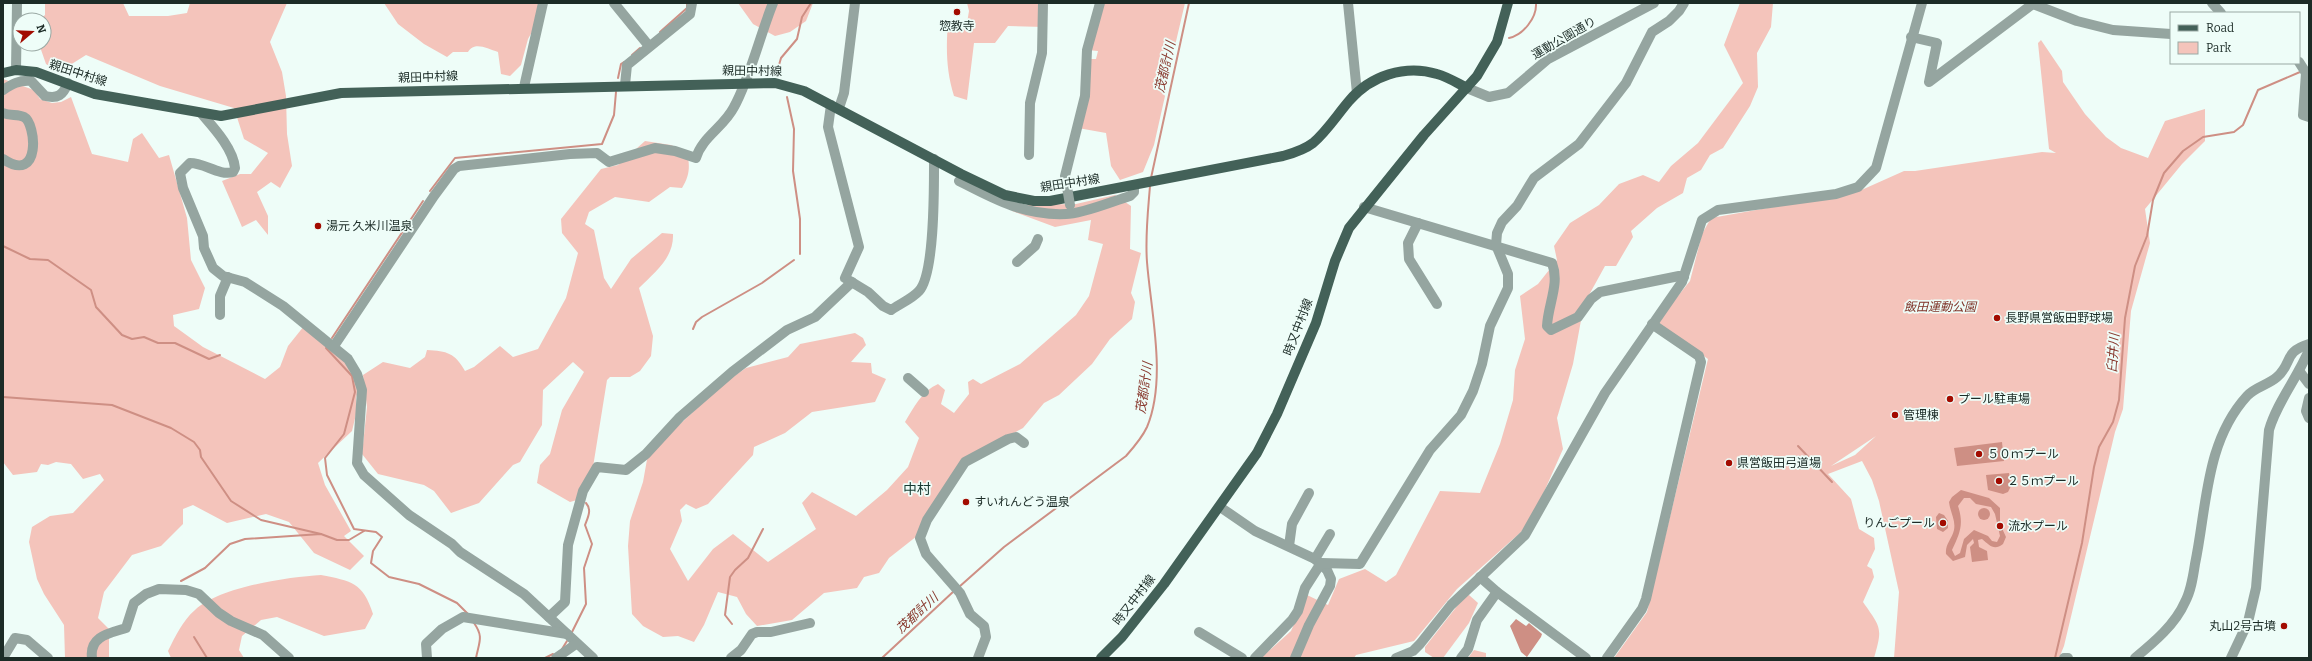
<svg xmlns="http://www.w3.org/2000/svg" width="2312" height="661" viewBox="0 0 2312 661" font-family="Bitter,'Noto Sans JP',serif">
<rect width="100%" height="100%" fill="#eefdf8"/>
<!-- green -->
<g fill="#f4c4bb" fill-rule="evenodd">
<path d="M45,3H123L129,16H168L187,13L190,3H287L270,42L282,72L286,96L287,134L292,166L280,188L271,182L257,192L268,216V235L256,220L242,227L222,181L240,174H251L268,153L244,139L234,108L160,86L86,55L59,72L46,64L39,44H44V20H39L45,15Z"/>
<path d="M384,3H548L528,39L521,65L510,76L501,74L498,52C487,49 475,41 468,52H453L447,57L424,44L398,24Z"/>
<path d="M738,3H813L806,21L790,32L775,36L753,24Z"/>
<path d="M967,3H1043L1044,27L1008,26L995,43H974L967,100L954,96C946,70 946,48 948,22L966,29L969,11Z"/>
<path d="M1100,3H1185L1174,50L1161,51L1157,85L1165,96L1154,145L1143,172L1120,180L1111,166L1106,133L1078,128L1087,59H1096L1098,51L1087,50Z"/>
<path d="M1740,3H1773L1771,27L1757,53L1758,87L1750,106L1723,148L1710,155L1701,170L1687,178L1683,193L1657,208L1631,231L1633,237L1616,266H1605L1584,304L1573,364L1557,418L1563,449L1536,510L1521,532L1457,589L1414,641L1356,655L1354,658H1261L1291,631L1307,595L1328,605L1339,579L1365,569L1386,582L1396,575L1440,491L1480,493L1500,444L1513,400L1515,370L1525,339L1520,296L1538,284L1557,260L1554,246L1570,223L1599,205L1619,184L1643,175L1659,182L1671,166L1698,143L1743,83L1724,45Z"/>
<path d="M2041,40L2062,71L2063,82L2085,114L2106,137L2121,148L2148,158L2165,121L2205,109V141L2182,164L2145,209L2150,243L2131,311L2123,409L2115,432L2064,646L2059,658H1894L1899,592L1879,501L1872,480L1862,461L1828,474L1851,499L1859,529L1874,538L1875,549L1867,566L1872,569L1874,577L1863,602C1881,628 1883,627 1874,658H1614L1647,612L1708,359L1657,322L1690,281L1702,234L1711,218L1857,192L1904,171H1915L2042,152L2056,153L2049,149L2038,43ZM1876,436L1855,455L1831,466Z"/>
<path d="M3,79L34,90L40,99L52,103L61,102L71,97L92,154L128,162L133,139L142,133L159,158L169,155L187,218L191,260L205,288L199,309L173,315L174,326L203,347L265,379L280,367L288,346L304,326L324,333L361,381L356,398L357,410L352,431L318,463L325,485L351,531L344,536L364,556L350,570L314,553L289,522L266,514L227,523L193,505L183,509V524L161,546L132,555L104,592L98,618L109,629V658H65L64,625L44,594L37,579L29,542L32,527L50,516L73,513L104,480L100,474L83,479L71,464L56,462L48,465L41,464L37,472L13,475L3,462Z"/>
<path d="M645,141L671,145L687,152C690,166 690,175 682,188L670,187L649,202L615,197L589,212L585,224L594,230L604,278L611,289L631,259L662,233L673,234C674,258 655,272 639,288L653,336L651,356L640,371L630,377H610L607,380L593,467L577,500L570,502L537,483L540,465L550,454L562,410L584,372L573,362L543,390L542,425L520,462L513,465L479,503L451,513L434,491L424,485L378,474L362,454L367,407L363,375L383,362L410,368L425,357L427,350C447,351 455,353 465,371L474,367L500,346L513,357L538,349L566,298L578,253L562,233L561,219L601,169L618,165Z"/>
<path d="M1115,195L1131,206L1130,249L1141,253L1131,293L1135,302L1132,319L1110,339L1092,364L1059,395L1044,403L1023,428L963,461L917,536L889,558L879,573L864,577L857,588L824,593L792,620L757,626L746,614L737,597L718,592L704,625L694,642L678,636L663,637L643,626L632,614L628,546L630,521L643,482L648,454L724,383L746,368L788,357L800,344L855,333L863,338L866,345L851,362L871,363L872,373L886,379L875,402L812,412L785,433L754,447L753,455L708,504L696,509L686,504L680,510L682,521L670,549L688,581L713,549L733,534L768,562L816,529L802,503L812,492L856,516L887,490L908,467L919,438L905,422C914,407 922,391 938,384L945,390L941,404L954,413L969,394L968,382L973,379L981,384L1020,364L1076,315L1089,296L1103,244L1088,240L1091,220L1055,227L1012,211L1022,205L1076,204Z"/>
<path d="M321,575C351,581 363,582 373,614L365,629L324,636L277,617L261,620L242,636L239,650L244,658H171L168,651C175,637 183,620 195,610C219,587 288,577 321,575Z"/>
<path d="M1469,595L1478,603L1469,623L1443,658H1434L1425,652V647L1465,596Z"/>
<path d="M1474,650L1486,653V658H1468Z"/>
</g>
<!-- water -->
<g fill="#ce8f84" fill-rule="evenodd">
<path d="M2002,442L2004,461L1957,466L1954,448Z"/>
<path d="M2009,473L2011,486L2008,492L2003,494L1988,490L1986,475Z"/>
<path d="M1961,490L1989,498L2000,508V521L2003,526H2001L2006,537L2003,544C1994,551 1989,545 1982,539L1978,540L1979,547L1987,551L1988,560L1972,562L1970,547L1974,543L1973,539L1967,545L1965,557L1953,561L1946,554C1945,544 1952,539 1954,530C1956,520 1950,512 1949,502L1952,497ZM1964,498H1970L1976,504L1991,507L1995,514L2000,536L1997,542L1992,541L1988,536L1974,530L1964,539L1960,553L1955,556L1952,550C1960,533 1964,524 1958,506Z"/>
<circle cx="1984" cy="514" r="6"/>
<path d="M1939,513L1944,515L1948,521V528L1943,532L1937,529L1936,517Z"/>
<path d="M1516,619L1526,626L1529,623L1542,634L1541,637L1527,657L1521,652L1510,626Z"/>
</g>
<g fill="none" stroke-linecap="round" stroke-linejoin="round">
<!-- stream -->
<g stroke="#ce8f84" stroke-width="2">
<path d="M660,32L687,8V3"/>
<path d="M1509,38C1523,35 1537,18 1536,3"/>
<path d="M632,55L640,48"/>
<path d="M781,74L779,65L781,58L797,39L802,17L811,3"/>
<path d="M618,78L621,64L624,62"/>
<path d="M787,97L794,129L793,171L800,219V254"/>
<path d="M1151,178L1189,3"/>
<path d="M430,191L455,158L602,144L614,115L616,92"/>
<path d="M3,246L30,259L48,260L91,290L96,307L122,335L132,339L144,337L158,343H175L209,359L220,355"/>
<path d="M693,329L696,322L702,317L762,283L794,260"/>
<path d="M332,338L423,201"/>
<path d="M326,348L352,376L355,392L344,434L325,458L327,475L354,529L376,532L382,537L373,551L371,563L389,577L419,584L457,603L468,614"/>
<path d="M3,397L112,405L171,428L194,442L200,450L201,457L231,501L261,520L321,534"/>
<path d="M1798,446L1832,482"/>
<path d="M181,581L205,568L230,544L245,539L321,534L337,540H349L364,531"/>
<path d="M959,587L1004,547L1126,456C1134,447 1142,438 1147,427C1167,379 1151,313 1147,262C1145,236 1148,211 1150,186"/>
<path d="M474,623C484,637 479,642 476,658"/>
<path d="M732,624L725,615L730,577L735,570L748,558L763,529"/>
<path d="M572,632L586,604L584,568L592,544L585,525C588,517 592,510 586,503"/>
<path d="M194,637L207,658"/>
<path d="M562,649L567,641"/>
<path d="M545,658L553,654"/>
<path d="M882,658L954,591"/>
<path d="M2055,658L2082,543L2094,467L2099,447L2113,422L2119,400L2125,318L2135,266L2147,236L2153,200L2164,173L2183,151L2203,137L2234,132L2243,125L2258,90L2300,72"/>
</g>
<!-- minor -->
<g stroke="#95a5a0" stroke-width="10">
<path d="M614,3L649,46"/>
<path d="M1348,3L1357,93"/>
<path d="M2212,3L2221,13"/>
<path d="M2033,4L2077,21L2113,30L2171,34"/>
<path d="M1911,37L1937,43L1929,82L2034,3"/>
<path d="M2299,62L2306,73L2303,115L2309,117"/>
<path d="M16,70L17,3"/>
<path d="M625,85L627,65L690,14L692,3"/>
<path d="M524,87L543,3"/>
<path d="M1467,88L1489,97L1508,93L1548,59L1654,3"/>
<path d="M3,90C12,84 19,80 31,81L45,96C58,99 63,95 68,83"/>
<path d="M831,105L828,127L859,247L845,278L868,292L883,306L891,310C900,304 913,298 919,291C935,274 934,185 934,159"/>
<path d="M839,108L844,93L855,3"/>
<path d="M3,113C10,116 18,114 24,117C36,123 42,185 3,159"/>
<path d="M201,113C213,127 233,148 235,168L233,172C219,176 205,163 190,163L180,173L183,188L203,236L204,248L213,268L223,276L245,282L283,306L348,359L357,374L362,390L357,463L364,475L409,515L452,544L460,552L524,594L593,658"/>
<path d="M1029,155L1030,103L1042,53L1043,3"/>
<path d="M959,181C994,199 1024,216 1066,214C1083,214 1113,201 1130,196L1134,192V186"/>
<path d="M1068,193L1065,176L1085,96L1087,50L1100,3"/>
<path d="M1364,207L1552,263C1560,284 1548,304 1547,326L1551,330L1578,317L1591,299L1600,292L1679,276L1684,277"/>
<path d="M1418,223L1408,243L1409,259L1437,304"/>
<path d="M1017,262L1035,246L1038,239"/>
<path d="M220,315V296L228,277"/>
<path d="M334,346L434,196L454,169L459,166L570,154L597,153L609,162L655,148L675,151L696,158C702,137 724,127 734,107C750,78 760,35 773,3"/>
<path d="M2300,372L2309,384"/>
<path d="M908,378L924,392"/>
<path d="M2309,398L2306,411L2309,418"/>
<path d="M1220,507L1255,531L1315,559L1327,570L1331,579L1330,586L1309,625L1295,658"/>
<path d="M1289,546L1292,524L1309,493"/>
<path d="M1315,559L1330,534"/>
<path d="M1480,577L1497,592L1586,658"/>
<path d="M549,617L565,602L568,545L583,491L597,467L626,470L646,454L680,417L732,372L787,330L815,317L852,282"/>
<path d="M1199,632L1242,658"/>
<path d="M3,658L15,638L27,640L48,658"/>
<path d="M92,658C89,636 110,633 126,628L134,603L146,594L159,589L186,590L199,594L219,613L231,621L263,635L289,658"/>
<path d="M427,658L426,644L442,629L463,617L567,634"/>
<path d="M556,658L576,644"/>
<path d="M731,658L741,650L752,634L757,632H771L810,623"/>
<path d="M978,658L986,637L984,626L970,614L960,593L926,554L920,538L927,520L965,462L1008,439L1016,437L1024,443"/>
<path d="M1255,658L1292,620L1298,611L1305,588L1321,563L1360,564L1430,450L1461,415L1473,391L1482,364L1490,326L1508,288V274L1496,245L1497,233L1502,222L1517,206L1534,178L1579,144L1626,83L1652,32L1669,21L1679,11L1684,3"/>
<path d="M1396,658L1413,651L1420,644L1451,605L1525,535L1605,393L1682,282L1702,220L1718,210L1836,194L1858,187L1876,168L1922,3"/>
<path d="M1461,658L1468,649L1477,620L1497,592"/>
<path d="M1607,658L1642,609L1646,599L1701,362L1699,356L1652,324"/>
<path d="M2064,658H2068"/>
<path d="M2135,658C2153,643 2175,625 2185,602C2191,591 2193,577 2195,564C2207,507 2205,442 2247,396C2255,387 2268,385 2277,377C2293,363 2283,352 2309,344"/>
<path d="M2231,658L2248,622L2256,588L2269,430C2277,402 2298,377 2309,350"/>
</g>
<!-- major -->
<g stroke="#436158" stroke-width="10">
<path d="M3,73L16,70L36,72L95,94L221,116L341,93L775,83L804,91L961,174L1005,195L1034,201H1050L1283,156C1294,153 1304,150 1313,143C1327,131 1337,115 1349,101C1370,76 1405,64 1437,74C1448,77 1457,83 1467,88"/>
<path d="M1101,658L1122,637L1164,584L1257,453L1277,414L1316,323L1335,261L1349,228L1424,135L1477,76L1497,42L1508,3"/>
</g>
<!-- minor-bridge -->
<path stroke="#95a5a0" stroke-width="10" d="M1068,193L1070,205"/>
</g>
<!-- markers -->
<g fill="#a20b00" stroke="#eefdf8" stroke-width="1.5">
<circle cx="957" cy="12" r="4"/>
<circle cx="318" cy="226" r="4"/>
<circle cx="1997" cy="318" r="4"/>
<circle cx="1950" cy="399" r="4"/>
<circle cx="1895" cy="415" r="4"/>
<circle cx="1979" cy="454" r="4"/>
<circle cx="1729" cy="463" r="4"/>
<circle cx="1999" cy="481" r="4"/>
<circle cx="966" cy="502" r="4"/>
<circle cx="1943" cy="523" r="4"/>
<circle cx="2000" cy="526" r="4"/>
<circle cx="2284" cy="626" r="4"/>
</g>
<g text-anchor="middle" dominant-baseline="central" stroke-width="3.5" stroke-linejoin="round" paint-order="stroke">
<!-- poi labels -->
<g font-size="12" fill="#1c2c27" stroke="#eefdf8" text-anchor="start">
<text x="957" y="26" text-anchor="middle">惣教寺</text>
<text x="326" y="226">湯元 久米川温泉</text>
<text x="2005" y="318">長野県営飯田野球場</text>
<text x="1958" y="399">プール駐車場</text>
<text x="1903" y="415">管理棟</text>
<text x="1987" y="454">５０ｍプール</text>
<text x="1737" y="463">県営飯田弓道場</text>
<text x="2007" y="481">２５ｍプール</text>
<text x="974" y="502">すいれんどう温泉</text>
<text x="1935" y="523" text-anchor="end">りんごプール</text>
<text x="2008" y="526">流水プール</text>
<text x="2276" y="626" text-anchor="end">丸山2号古墳</text>
</g>
<!-- street labels -->
<g font-size="12" fill="#1c2c27" stroke="#eefdf8">
<text transform="translate(1564 38) rotate(-30)">運動公園通り</text>
<text transform="translate(752 71) rotate(1)">親田中村線</text>
<text transform="translate(78 73) rotate(18)">親田中村線</text>
<text transform="translate(428 77) rotate(-2)">親田中村線</text>
<text transform="translate(1070 183) rotate(-9)">親田中村線</text>
<text transform="translate(1298 327) rotate(-69)">時又中村線</text>
<text transform="translate(1134 600) rotate(-52)">時又中村線</text>
</g>
<!-- park labels -->
<g font-size="12" font-style="italic" fill="#7f3227" stroke="#eefdf8">
<text x="1940" y="307">飯田運動公園</text>
</g>
<!-- water labels -->
<g font-size="13" font-style="italic" fill="#8a3c31" stroke="#eefdf8">
<text transform="translate(1165 67) rotate(-77)">茂都計川</text>
<text transform="translate(2113 353) rotate(-86)">臼井川</text>
<text transform="translate(1144 388) rotate(-82)">茂都計川</text>
<text transform="translate(917 613) rotate(-43)">茂都計川</text>
</g>
<!-- quarter labels -->
<g font-size="14" fill="#173a31" stroke="#eefdf8">
<text x="917" y="489">中村</text>
</g>
</g>
<!-- border -->
<rect width="2312" height="661" fill="none" stroke="#1c2c27" stroke-width="8"/>
<!-- legend -->
<rect x="2170" y="12" width="130" height="52" fill="#eefdf8" stroke="#9aa9a4"/>
<rect x="2178" y="25" width="20" height="6" fill="#436158" stroke="#9aa9a4"/>
<text x="2206" y="32" font-size="12" fill="#1c2c27">Road</text>
<rect x="2178" y="42" width="20" height="12" fill="#f4c4bb" stroke="#9aa9a4"/>
<text x="2206" y="52" font-size="12" fill="#1c2c27">Park</text>
<!-- north arrow -->
<g transform="translate(32 32) rotate(71)"><circle r="19" fill="#eefdf8" stroke="#9aa9a4"/>
<path d="M0-3L7 15L0 10L-7 15Z" fill="#a20b00"/>
<text y="-6" font-size="11" font-weight="bold" text-anchor="middle" fill="#1c2c27">N</text>
</g>
</svg>
